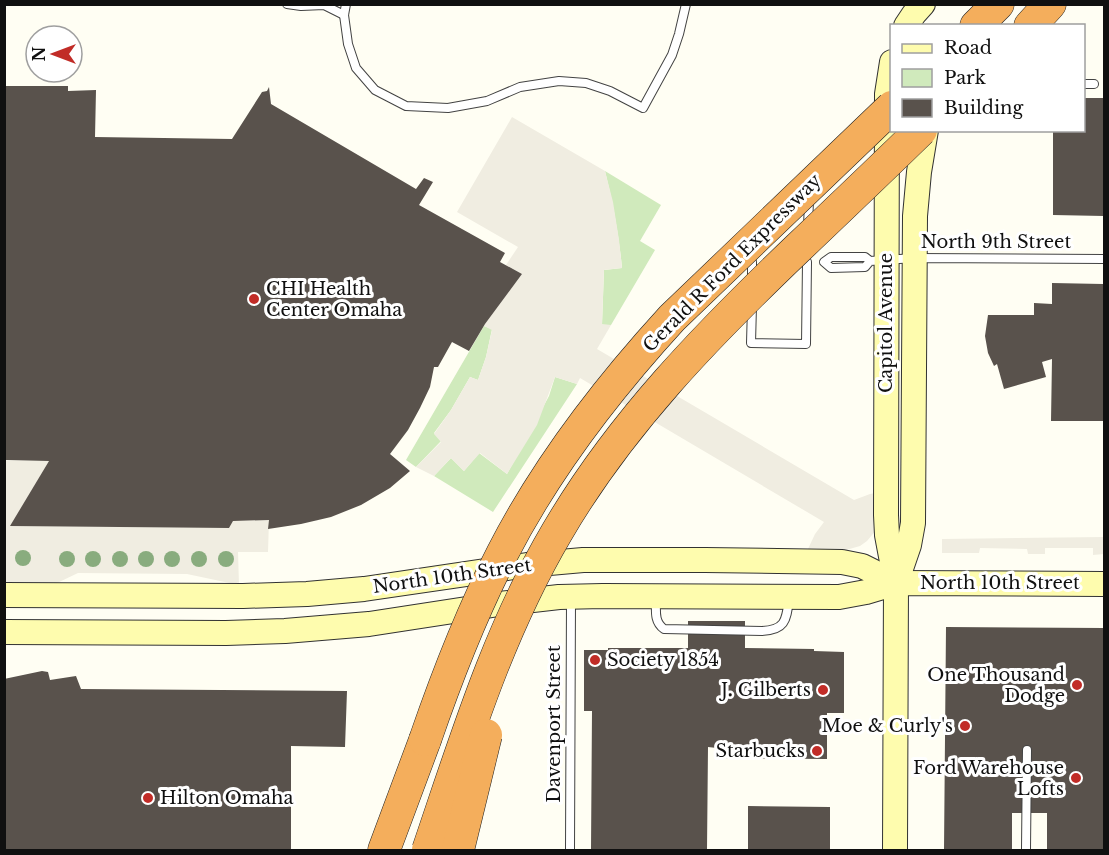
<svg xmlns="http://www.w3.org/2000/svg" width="1109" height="855" viewBox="0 0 1109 855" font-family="'Libre Baskerville',serif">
<rect width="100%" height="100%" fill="#fffef3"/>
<!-- green -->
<g fill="#d0eabc">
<path d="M605,171L661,205L640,241L655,250L611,325H602L604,270L622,268C619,235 613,203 605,171Z"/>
<path d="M484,326L492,329L486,357L478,380L470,377L451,410L434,433L441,441L416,467L406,460Z"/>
<path d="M555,377L577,384L493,512L434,476L451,458L464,471L479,453L507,474L549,396Z"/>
</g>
<!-- plaza -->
<g fill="#f0ede1">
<path d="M512,117L605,171L613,202L619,240L622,268L604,270L602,324L611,325L597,349L854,500L870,494L880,492L877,529L867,541L860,546L846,550L808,549L815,534L824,522L580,378L577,384L555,377L537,425L507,474L480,453L464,471L451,458L434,476L416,467L441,442L434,434L451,410L470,377L478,380L486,357L492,330L484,326L485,324L522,274L506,265L518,247L457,212Z"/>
<path d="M5,461H49L11,526L229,528L233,521L269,520L268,552H238L239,585L187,574L78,573L55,584H5Z"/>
<path d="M1104,537V554L1093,555V548H1045V554H1028L1027,549L980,548L979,553H942V539Z"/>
</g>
<!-- building -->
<g fill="#59524c">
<path d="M4,86H68V91L96,90L95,137L232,139L262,92L267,91L269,87L271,104L416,189L424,178L433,182L419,205L505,253L500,262L522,274L485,324L469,351L452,342L438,367H434L430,387L420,408L408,430L390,454L410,471L390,488L361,505L331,517L301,524L268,529L269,520L233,521L229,528L10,526L49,461L4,460Z"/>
<path d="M1084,98H1104V216L1053,215V130H1084Z"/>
<path d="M1052,283L1103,284V304H1104V421H1051L1052,359L1042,362L1046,377L1004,389L997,364L994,366L988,353L985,336L988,315H1034V303L1052,304Z"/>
<path d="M688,621H745V648L814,649V651L844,652V713H827V759L717,758V748L708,747L707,850H591L592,711H584V650H608V648H688Z"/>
<path d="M946,627L1104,628V850H1047V813H1012V850H944Z"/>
<path d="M42,671L48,672L50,680L76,676L81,689L347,691L345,747L291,746V850H4V679Z"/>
<path d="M748,806L830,807V850H748Z"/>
</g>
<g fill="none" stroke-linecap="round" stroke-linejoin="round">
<defs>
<g id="lane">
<path d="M287,4L301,6L324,5L344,15"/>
<path d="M346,4L344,15L348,44L356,68L375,90L406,106L448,108L487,101L520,87L559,81L586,83L610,91L643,108L672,55L679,34L686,4"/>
<path d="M1084,84H1094"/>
<path d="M808,228L809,199"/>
<path d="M870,261L865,267L831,268L824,262L831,257H865L870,261L914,258L1104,259"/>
<path d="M752,281V262"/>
<path d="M752,306L751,343L806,344L807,262"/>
<path d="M656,600C656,611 654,622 664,629L762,631C785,630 786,621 789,600"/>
<path d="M570,850L571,600"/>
<path d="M1026,850L1027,750"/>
</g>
<g id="secondary">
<path d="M906,26L914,14L923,4"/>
<path d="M892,62L887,94L886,515L887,535L896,583L895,850"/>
<path d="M896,583L909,545L913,523L915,216L919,172L926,130"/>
<path d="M4,595L243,596L307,594L364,589L527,565L583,560H705L842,562L862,566L896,583"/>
<path d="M4,632L226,633L285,631L369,624L499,604L559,597L603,596L839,597L866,592L896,583L1104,584"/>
</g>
<g id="highway">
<path d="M976,26L998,4"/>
<path d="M1030,26L1050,4"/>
<path d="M384,850L425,740"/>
</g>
</defs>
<!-- lane casing -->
<use href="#lane" stroke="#434343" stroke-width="10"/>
<!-- secondary casing -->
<use href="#secondary" stroke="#323232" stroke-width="26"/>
<!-- highway casing -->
<use href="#highway" stroke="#212121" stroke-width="33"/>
<!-- lane -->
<use href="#lane" stroke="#fff" stroke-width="8"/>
<!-- secondary -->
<use href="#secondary" stroke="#fefcae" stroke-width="24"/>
<!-- highway -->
<use href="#highway" stroke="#f4ae5c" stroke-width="32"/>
<defs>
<g id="highway-bridge">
<path d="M425,740C447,676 471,614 502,554C546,468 607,389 672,318L892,107"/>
<path d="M428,850C465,741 498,632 557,532C620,424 707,335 797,249C838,210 880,170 921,130"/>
<path d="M458,850L486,735"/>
</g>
</defs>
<!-- highway-bridge casing -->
<use href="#highway-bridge" stroke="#212121" stroke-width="33" stroke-linecap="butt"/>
<!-- highway-bridge -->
<use href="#highway-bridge" stroke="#f4ae5c" stroke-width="32"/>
</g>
<!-- trees -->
<g fill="#89ac7e">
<circle cx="23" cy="558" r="8"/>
<circle cx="67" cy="559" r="8"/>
<circle cx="93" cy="559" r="8"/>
<circle cx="120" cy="559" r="8"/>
<circle cx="146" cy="559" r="8"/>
<circle cx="172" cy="559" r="8"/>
<circle cx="199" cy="559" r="8"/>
<circle cx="226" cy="559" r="8"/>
</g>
<!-- markers -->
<g fill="#c12c27" stroke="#fff" stroke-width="2">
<circle cx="254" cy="299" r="6"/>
<circle cx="595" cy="660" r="6"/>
<circle cx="1077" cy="685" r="6"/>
<circle cx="823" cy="690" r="6"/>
<circle cx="965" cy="726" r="6"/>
<circle cx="817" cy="751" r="6"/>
<circle cx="1076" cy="778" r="6"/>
<circle cx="148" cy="798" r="6"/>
</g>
<g text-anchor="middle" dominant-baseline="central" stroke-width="6" stroke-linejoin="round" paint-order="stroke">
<!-- street labels -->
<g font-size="18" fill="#101010" stroke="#fff">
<text x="996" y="242">North 9th Street</text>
<text transform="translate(732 263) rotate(-45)">Gerald R Ford Expressway</text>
<text transform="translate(886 323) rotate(-90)">Capitol Avenue</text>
<text transform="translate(452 576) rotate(-8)">North 10th Street</text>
<text x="1000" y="583">North 10th Street</text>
<text transform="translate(554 724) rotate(-90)">Davenport Street</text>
</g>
<!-- poi labels -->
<g font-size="18" fill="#101010" stroke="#fff" text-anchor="end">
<text x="266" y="289" text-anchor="start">CHI Health<tspan x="266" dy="21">Center Omaha</tspan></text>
<text x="607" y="660" text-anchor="start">Society 1854</text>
<text x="1065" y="675">One Thousand<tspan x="1065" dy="21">Dodge</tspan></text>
<text x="811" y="690">J. Gilberts</text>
<text x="953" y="726">Moe &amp; Curly's</text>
<text x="805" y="751">Starbucks</text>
<text x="1064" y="768">Ford Warehouse<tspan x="1064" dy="21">Lofts</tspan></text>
<text x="160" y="798" text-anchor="start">Hilton Omaha</text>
</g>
</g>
<!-- border -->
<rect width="1109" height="855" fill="none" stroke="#101010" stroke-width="12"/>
<!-- legend -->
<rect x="890" y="24" width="195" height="108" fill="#ffffff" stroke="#9f9f9f" stroke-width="1.5"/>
<rect x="902" y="44" width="30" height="9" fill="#fefcae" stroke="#9f9f9f" stroke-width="1.5"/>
<text x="944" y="54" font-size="18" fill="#101010">Road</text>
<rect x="902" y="69" width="30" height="18" fill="#d0eabc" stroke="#9f9f9f" stroke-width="1.5"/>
<text x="944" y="84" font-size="18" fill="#101010">Park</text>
<rect x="902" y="99" width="30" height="18" fill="#59524c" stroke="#9f9f9f" stroke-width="1.5"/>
<text x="944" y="114" font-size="18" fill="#101010">Building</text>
<!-- north arrow -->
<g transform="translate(54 54) rotate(270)"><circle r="28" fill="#ffffff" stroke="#9f9f9f" stroke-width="1.5"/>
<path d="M0-4.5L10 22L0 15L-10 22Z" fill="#c12c27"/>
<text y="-9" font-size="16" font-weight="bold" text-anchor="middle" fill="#101010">N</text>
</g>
</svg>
